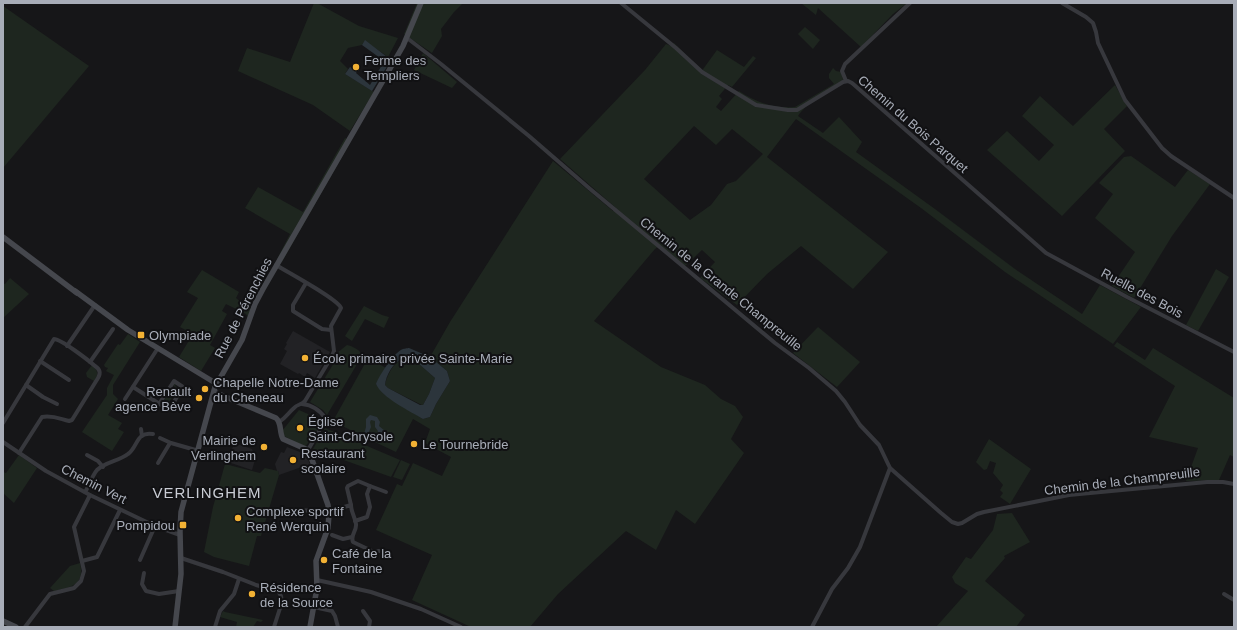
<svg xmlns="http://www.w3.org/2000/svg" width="1237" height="630" viewBox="0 0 1237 630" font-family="Helvetica,sans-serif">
<rect width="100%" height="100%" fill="#161618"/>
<!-- built -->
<g fill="#222225">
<path d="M293,331L330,352L315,378L307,373L305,377L299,373L298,374L280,364L287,351L284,349L287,344L286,343Z"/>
<path d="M234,443L252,449L253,452L257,453L252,470L228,462Z"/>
<path d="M287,447L305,454L310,464L279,475L278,471H277L275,464L281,452L284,453Z"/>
</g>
<!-- green -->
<g fill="#1e261f" fill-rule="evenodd">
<path d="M314,3H317L359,26L398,38L388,57L365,41L362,45L348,48L340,61L348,69L345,74L374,92L350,131L313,105L238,71L247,48L290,62Z"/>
<path d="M417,3H463L454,12L441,29L442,36L432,53L404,34Z"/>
<path d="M801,3H907L893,14L861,47L818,8L816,15Z"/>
<path d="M3,6L89,66L3,168Z"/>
<path d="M805,27L820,40L813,49L798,34Z"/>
<path d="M674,43L686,55L684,58L701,72L717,50L744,67L753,56L756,58L732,87L728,85L719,96L722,99L716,107L721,111L739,91C755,102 775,109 795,107L834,84L829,78V74L833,68L836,71L841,72L844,83C829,91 807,102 798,116L823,133L839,117L862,142L856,152L935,209L1015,269L1082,314L1100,285L1141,307L1113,344L1005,272L921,208L796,119L767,157L888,252L853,289L801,246L767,274L737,305L700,278L715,262L702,250L685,266L660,245L655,249L594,321L661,367L705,385L721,399L735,406L743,417L731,439L744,453L695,524L676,510L656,550L626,531L558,594L530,627H471L412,600L432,555L376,530L397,484L402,486L413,463L442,476L451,457L425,443L430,429L413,419L396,452L358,434L333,421L368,358L386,368L376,384L384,394L423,419L430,417L436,404L450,381L447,371L430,357L450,322L553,161L613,211L616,208L560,159L645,70L666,44L671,46ZM694,126L716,145L732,129L763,154L736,181L727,184L711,205L690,220L644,179Z"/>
<path d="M423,53L457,82L452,88L414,70Z"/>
<path d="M1115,85L1127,106L1104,129L1125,151L1062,216L987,150L1007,131L1039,161L1054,145L1022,116L1040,96L1073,126Z"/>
<path d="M345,138L351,141L282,262L277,259L290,234L245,208L258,187L303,212Z"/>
<path d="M1131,156L1175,187L1188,170L1210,184L1172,236L1134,298L1112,286L1135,252L1095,218L1113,194L1099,183L1124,157Z"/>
<path d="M1216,269L1229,277L1198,331L1186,325Z"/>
<path d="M202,270L239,292L236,298L244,305L251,308L248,317L246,314L226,304L222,311L227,314L210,345L215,348L201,371L179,357L193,334L180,327L198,298L187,292Z"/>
<path d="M10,278L29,294L3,318V283L5,284Z"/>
<path d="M364,306L382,315L389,317L384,328L365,319L352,341L345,336Z"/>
<path d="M818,327L860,362L837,387L793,353Z"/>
<path d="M128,334L140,342L113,385V394L118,399L108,415L122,423L118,429L124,432L112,451L82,432L107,395V388L114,375L106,371L108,368L105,367L104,365L118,344L120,345Z"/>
<path d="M1117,342L1145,360L1153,348L1234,398V457L1230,455L1219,480L1186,481L1198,448L1149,437L1175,386L1114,346Z"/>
<path d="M347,345C352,346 358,349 361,353L360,359L327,415L323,410L310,402L337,358V353Z"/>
<path d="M404,359L419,364L435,378L429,394L423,405H422L388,388L385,385C387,375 394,361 404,359Z"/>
<path d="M92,365C98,371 99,374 94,381L87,377L86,373Z"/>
<path d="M174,383L176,384L175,386L179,389L180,387L181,388L177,395L174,394L168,404L169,406L167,405L166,407L167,405L163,402L162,404L167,395L169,396L175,387L173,385Z"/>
<path d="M299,410L308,414L309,417L311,420H315L319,424V428L305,447L284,436L282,431Z"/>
<path d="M325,428L400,460L391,477L313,449Z"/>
<path d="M989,439L1031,469L1010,504L1000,497L1003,493L1000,490L1003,485L993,473L996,463L990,461L987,469L984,470L976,462Z"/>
<path d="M19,455L37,468L14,503L3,493V472L6,473Z"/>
<path d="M401,460L410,464L402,480L393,477Z"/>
<path d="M225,464L260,473L265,468L278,471L279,475L261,536H257L249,566L214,557L204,552L213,507Z"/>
<path d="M1012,513L1030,542L1004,556L1005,558L985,581L1025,615L1016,627H936L968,591L955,583L952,577L966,557L971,559L993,530L997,514Z"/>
<path d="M80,563C85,585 72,587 54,591L50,588L70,566Z"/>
<path d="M223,611L225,612L263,620L261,622L257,621L253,627H236L237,622L220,617Z"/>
</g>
<!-- water -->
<g fill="#2c353c" fill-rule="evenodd">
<path d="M365,40L391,60L372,91L345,74L350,67L357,71L356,73L370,85L382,65L383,60L362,45Z"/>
<path d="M409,348L430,357L447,371L450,381L436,404L430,417L423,419C410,411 382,398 376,384C379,376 394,352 403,349C403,349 408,348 409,348ZM402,359L419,364L435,378L429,394L423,405H420L388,388L385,385C386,375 393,363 402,359Z"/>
<path d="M370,415L377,417L380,422L379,426L385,431L379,438L369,439L364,434L366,427V419ZM371,420L375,421V427L378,431L377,434L374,436L368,434L371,427L370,422Z"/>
</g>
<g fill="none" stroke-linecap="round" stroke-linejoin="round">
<!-- street -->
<g stroke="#37383d" stroke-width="4">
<path d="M621,3L676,48L702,72L756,105L788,110H797L843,82L848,81L852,83L1046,253L1127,297L1234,352"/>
<path d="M1062,3L1086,17L1093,23L1096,32L1098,43L1125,100L1162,148L1171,156L1234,198"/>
<path d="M407,38L441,64L529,136L589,188L775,343L809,368L836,391L845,402L860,425L879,445L890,468L941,513L952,522L958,524L962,523L977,514L984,512L1069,495L1207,482H1223L1234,484"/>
<path d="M846,81L842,71L845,64L910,3"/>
<path d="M276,265C287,272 338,299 341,308L331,326L334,351L332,356L305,401C302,405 297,404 294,408C288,413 286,418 279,422"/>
<path d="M306,283L293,305V311L322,329L331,330"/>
<path d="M67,346L95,305"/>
<path d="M40,361L69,380"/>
<path d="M90,362L113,329"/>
<path d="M26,385L43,397L57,404"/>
<path d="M133,387L169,410L183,387L174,381L159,404"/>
<path d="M125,399L158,348"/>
<path d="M302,404C313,405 320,410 326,419L308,450"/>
<path d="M3,423L54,339C61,339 88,360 95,366C100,369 101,373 98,378L72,420L69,421C60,419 53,415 42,417L19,453"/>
<path d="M141,429L142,436"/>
<path d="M160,438L171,443L199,451"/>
<path d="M3,442L46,471L90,495L155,526L180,535"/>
<path d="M87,455L98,461L103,467"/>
<path d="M158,463L170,443"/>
<path d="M370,486L386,492"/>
<path d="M85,492C89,486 92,476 97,470C105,462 119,461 128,454C138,447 136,431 153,434"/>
<path d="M351,505L347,488L348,486L358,481L370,486L367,494L370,507L367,517L355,521"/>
<path d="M272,511L334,510L351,505C351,512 355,517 356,524C357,531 350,535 353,542L374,552L379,551"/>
<path d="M332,535L343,539L352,537"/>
<path d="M181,558L223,572L256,585L278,591L281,596L282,602L274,627"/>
<path d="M140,560L155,526"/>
<path d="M82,561L97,557L120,510"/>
<path d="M144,573L142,584L146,591L159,594L179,591"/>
<path d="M317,580L371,592L421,609L461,627"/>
<path d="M1224,594L1234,600"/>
<path d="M314,607L332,611L335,616L338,627"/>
<path d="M363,611L370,621L369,627"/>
<path d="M25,627L50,594L74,588L81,581L84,571L74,527L90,495"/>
<path d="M215,627L220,611L234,594L239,579"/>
<path d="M812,627L832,589L848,568L860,547L890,468"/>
</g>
<!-- secondary -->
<g stroke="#45474d" stroke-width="5.5">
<path d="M3,237L77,293"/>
<path d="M75,291L128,330L217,384"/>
<path d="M214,392L276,418C282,423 279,432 283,439L308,450L310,454L328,505L329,514L328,528L316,561L317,588L310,627"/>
<path d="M3,621L16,627"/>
<path d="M175,627L181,574L180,531L181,512L215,387L242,340L255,304L263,289L403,46L421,3"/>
</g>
</g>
<!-- markers -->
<g fill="#f2b134" stroke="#111113" stroke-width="1.5">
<circle cx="356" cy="67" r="4"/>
<rect x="137" y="331" width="8" height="8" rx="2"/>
<circle cx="305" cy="358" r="4"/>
<circle cx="205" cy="389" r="4"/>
<circle cx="199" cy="398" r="4"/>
<circle cx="300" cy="428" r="4"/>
<circle cx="414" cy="444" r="4"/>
<circle cx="264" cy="447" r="4"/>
<circle cx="293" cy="460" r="4"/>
<circle cx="238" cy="518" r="4"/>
<rect x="179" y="521" width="8" height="8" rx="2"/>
<circle cx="324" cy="560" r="4"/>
<circle cx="252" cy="594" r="4"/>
</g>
<g text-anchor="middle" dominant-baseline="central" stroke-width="4" stroke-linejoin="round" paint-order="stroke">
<!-- poi labels -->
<g font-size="13" fill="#a8adb8" stroke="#111113" text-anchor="start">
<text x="364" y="60">Ferme des<tspan x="364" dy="15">Templiers</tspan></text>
<text x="149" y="335">Olympiade</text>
<text x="313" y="358">École primaire privée Sainte-Marie</text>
<text x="213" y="382">Chapelle Notre-Dame<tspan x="213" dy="15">du Cheneau</tspan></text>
<text x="191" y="391" text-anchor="end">Renault<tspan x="191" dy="15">agence Bève</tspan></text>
<text x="308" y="421">Église<tspan x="308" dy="15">Saint-Chrysole</tspan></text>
<text x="256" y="440" text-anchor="end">Mairie de<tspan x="256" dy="15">Verlinghem</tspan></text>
<text x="422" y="444">Le Tournebride</text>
<text x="301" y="453">Restaurant<tspan x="301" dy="15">scolaire</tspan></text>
<text x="246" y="511">Complexe sportif<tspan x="246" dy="15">René Werquin</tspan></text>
<text x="175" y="525" text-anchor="end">Pompidou</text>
<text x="332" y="553">Café de la<tspan x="332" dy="15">Fontaine</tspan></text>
<text x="260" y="587">Résidence<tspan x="260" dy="15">de la Source</tspan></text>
</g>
<!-- street labels -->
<g font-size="13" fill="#a8adb8" stroke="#111113">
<text transform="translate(913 124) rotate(41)">Chemin du Bois Parquet</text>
<text transform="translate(721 284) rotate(39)">Chemin de la Grande Champreuille</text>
<text transform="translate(1142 293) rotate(28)">Ruelle des Bois</text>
<text transform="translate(243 308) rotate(-63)">Rue de Pérenchies</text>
<text transform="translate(1122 481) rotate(-7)">Chemin de la Champreuille</text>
<text transform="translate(94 484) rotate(27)">Chemin Vert</text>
</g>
<!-- quarter labels -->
<g font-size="15" letter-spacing="1" fill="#c9ccd4" stroke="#111113">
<text x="207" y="492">VERLINGHEM</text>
</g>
</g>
<!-- border -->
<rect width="1237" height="630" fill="none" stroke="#a8adb8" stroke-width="8"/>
</svg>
